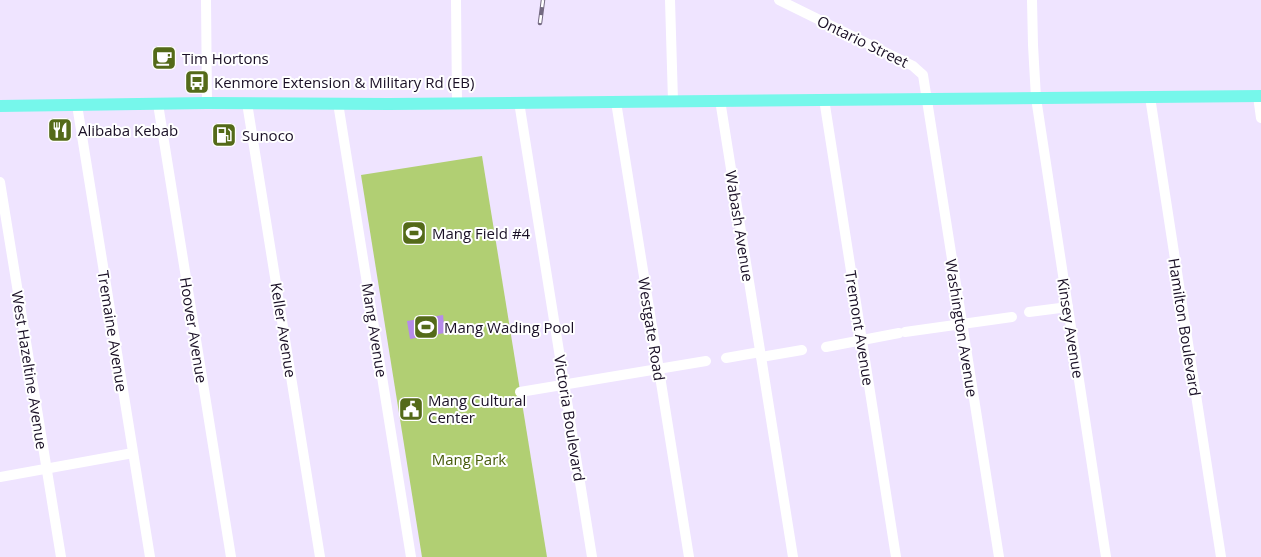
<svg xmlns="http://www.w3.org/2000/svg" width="1261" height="557" viewBox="0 0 1261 557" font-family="'Open Sans',sans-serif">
<rect width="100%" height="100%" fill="#efe4ff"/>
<!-- green -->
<path fill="#b1cf73" d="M482,156L547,557H422L361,175Z"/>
<!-- water -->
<path fill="#b68bea" d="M443,315L445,333L410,339L407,321Z"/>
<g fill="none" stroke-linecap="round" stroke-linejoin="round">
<!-- minor -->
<g stroke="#fff" stroke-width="10">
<path d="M206,0L207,103"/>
<path d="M456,0L457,103"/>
<path d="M670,0L673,101"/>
<path d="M779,0L913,66L923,75L999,557"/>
<path d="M1032,0L1033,45L1036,98L1106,557"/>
<path d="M1258,96L1261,118"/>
<path d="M1150,97L1221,557"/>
<path d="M824,99L896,557"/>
<path d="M720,100L793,557"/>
<path d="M519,102L592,557"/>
<path d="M616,102L689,557"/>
<path d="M247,103L320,557"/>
<path d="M338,103L411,557"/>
<path d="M158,104L231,557"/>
<path d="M77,105L150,557"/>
<path d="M0,182L61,557"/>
<path d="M1029,312L1068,307"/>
<path d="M905,332L1012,317"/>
<path d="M826,347L899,333"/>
<path d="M761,357L802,350"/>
<path d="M726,358L760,352"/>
<path d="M520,392L706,361"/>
<path d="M0,477L133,453"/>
</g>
<!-- major -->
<path stroke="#76f7eb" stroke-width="12" d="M0,106L207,103L389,104L1261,96"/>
<defs>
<path id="rail" d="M540,23L543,0"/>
</defs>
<!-- rail casing -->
<use href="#rail" stroke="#736981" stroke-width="4.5"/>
<!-- rail -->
<use href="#rail" stroke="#fff" stroke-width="2.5" stroke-dasharray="8" stroke-linecap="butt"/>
</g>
<!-- icons -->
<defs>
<symbol id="cafe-square" viewBox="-11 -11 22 22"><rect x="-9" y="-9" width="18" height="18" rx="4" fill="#546a19" stroke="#fff"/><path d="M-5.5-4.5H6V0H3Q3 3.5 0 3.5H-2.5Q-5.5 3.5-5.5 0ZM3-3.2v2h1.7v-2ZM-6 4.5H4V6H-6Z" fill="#fff"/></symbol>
<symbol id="bus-square" viewBox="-11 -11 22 22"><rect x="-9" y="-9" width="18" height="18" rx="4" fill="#546a19" stroke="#fff"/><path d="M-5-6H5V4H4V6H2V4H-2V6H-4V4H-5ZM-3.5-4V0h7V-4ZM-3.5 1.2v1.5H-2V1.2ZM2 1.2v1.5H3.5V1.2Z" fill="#fff"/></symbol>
<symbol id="restaurant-square" viewBox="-11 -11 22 22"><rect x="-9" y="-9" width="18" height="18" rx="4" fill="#546a19" stroke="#fff"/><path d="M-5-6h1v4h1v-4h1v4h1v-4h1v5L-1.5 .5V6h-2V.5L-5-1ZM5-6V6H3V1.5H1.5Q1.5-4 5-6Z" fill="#fff"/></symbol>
<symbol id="fuel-square" viewBox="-11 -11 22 22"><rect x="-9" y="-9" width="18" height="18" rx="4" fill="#546a19" stroke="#fff"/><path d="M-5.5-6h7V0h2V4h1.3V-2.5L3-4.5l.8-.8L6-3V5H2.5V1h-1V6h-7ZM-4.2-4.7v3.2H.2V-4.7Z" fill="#fff"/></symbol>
<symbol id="stadium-square" viewBox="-11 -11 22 22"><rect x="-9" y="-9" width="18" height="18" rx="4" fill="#546a19" stroke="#fff"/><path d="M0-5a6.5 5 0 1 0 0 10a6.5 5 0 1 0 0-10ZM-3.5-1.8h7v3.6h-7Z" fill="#fff"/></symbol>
<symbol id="civic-square" viewBox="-11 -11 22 22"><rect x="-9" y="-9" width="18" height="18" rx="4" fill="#546a19" stroke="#fff"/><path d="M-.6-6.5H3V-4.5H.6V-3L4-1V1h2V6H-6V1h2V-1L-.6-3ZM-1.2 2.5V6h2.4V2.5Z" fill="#fff"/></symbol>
</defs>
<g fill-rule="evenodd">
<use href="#cafe-square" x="150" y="44" width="28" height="28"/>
<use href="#bus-square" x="183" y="68" width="28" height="28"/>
<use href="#restaurant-square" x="46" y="116" width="28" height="28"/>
<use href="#fuel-square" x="210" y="121" width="28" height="28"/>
<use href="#stadium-square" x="400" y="219" width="28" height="28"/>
<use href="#stadium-square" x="412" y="313" width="28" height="28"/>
<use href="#civic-square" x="397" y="395" width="28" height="28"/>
</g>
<g text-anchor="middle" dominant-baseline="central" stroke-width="4" stroke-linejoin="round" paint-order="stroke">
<!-- street labels -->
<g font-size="15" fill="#1a1026" stroke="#fff">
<text transform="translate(863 41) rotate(26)">Ontario Street</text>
<text transform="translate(740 226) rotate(81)">Wabash Avenue</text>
<text transform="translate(1185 327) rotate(81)">Hamilton Boulevard</text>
<text transform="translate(860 328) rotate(81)">Tremont Avenue</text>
<text transform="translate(962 328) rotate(81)">Washington Avenue</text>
<text transform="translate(1071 328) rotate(81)">Kinsey Avenue</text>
<text transform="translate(652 329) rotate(81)">Westgate Road</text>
<text transform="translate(194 330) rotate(81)">Hoover Avenue</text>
<text transform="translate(284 330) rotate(81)">Keller Avenue</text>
<text transform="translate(375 330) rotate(81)">Mang Avenue</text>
<text transform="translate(113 331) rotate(81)">Tremaine Avenue</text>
<text transform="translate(30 370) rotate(81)">West Hazeltine Avenue</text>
<text transform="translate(570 418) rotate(81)">Victoria Boulevard</text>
</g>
<!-- poi labels -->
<g font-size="15" fill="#1a1026" stroke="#fff" text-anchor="start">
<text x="182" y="58">Tim Hortons</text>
<text x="214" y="82">Kenmore Extension &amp; Military Rd (EB)</text>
<text x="78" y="130">Alibaba Kebab</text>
<text x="242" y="135">Sunoco</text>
<text x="432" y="233">Mang Field #4</text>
<text x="444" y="327">Mang Wading Pool</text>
<text x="428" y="400">Mang Cultural<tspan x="428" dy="17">Center</tspan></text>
</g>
<!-- park labels -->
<g font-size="15" fill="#475b0c" stroke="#fff">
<text x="469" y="459">Mang Park</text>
</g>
</g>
</svg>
